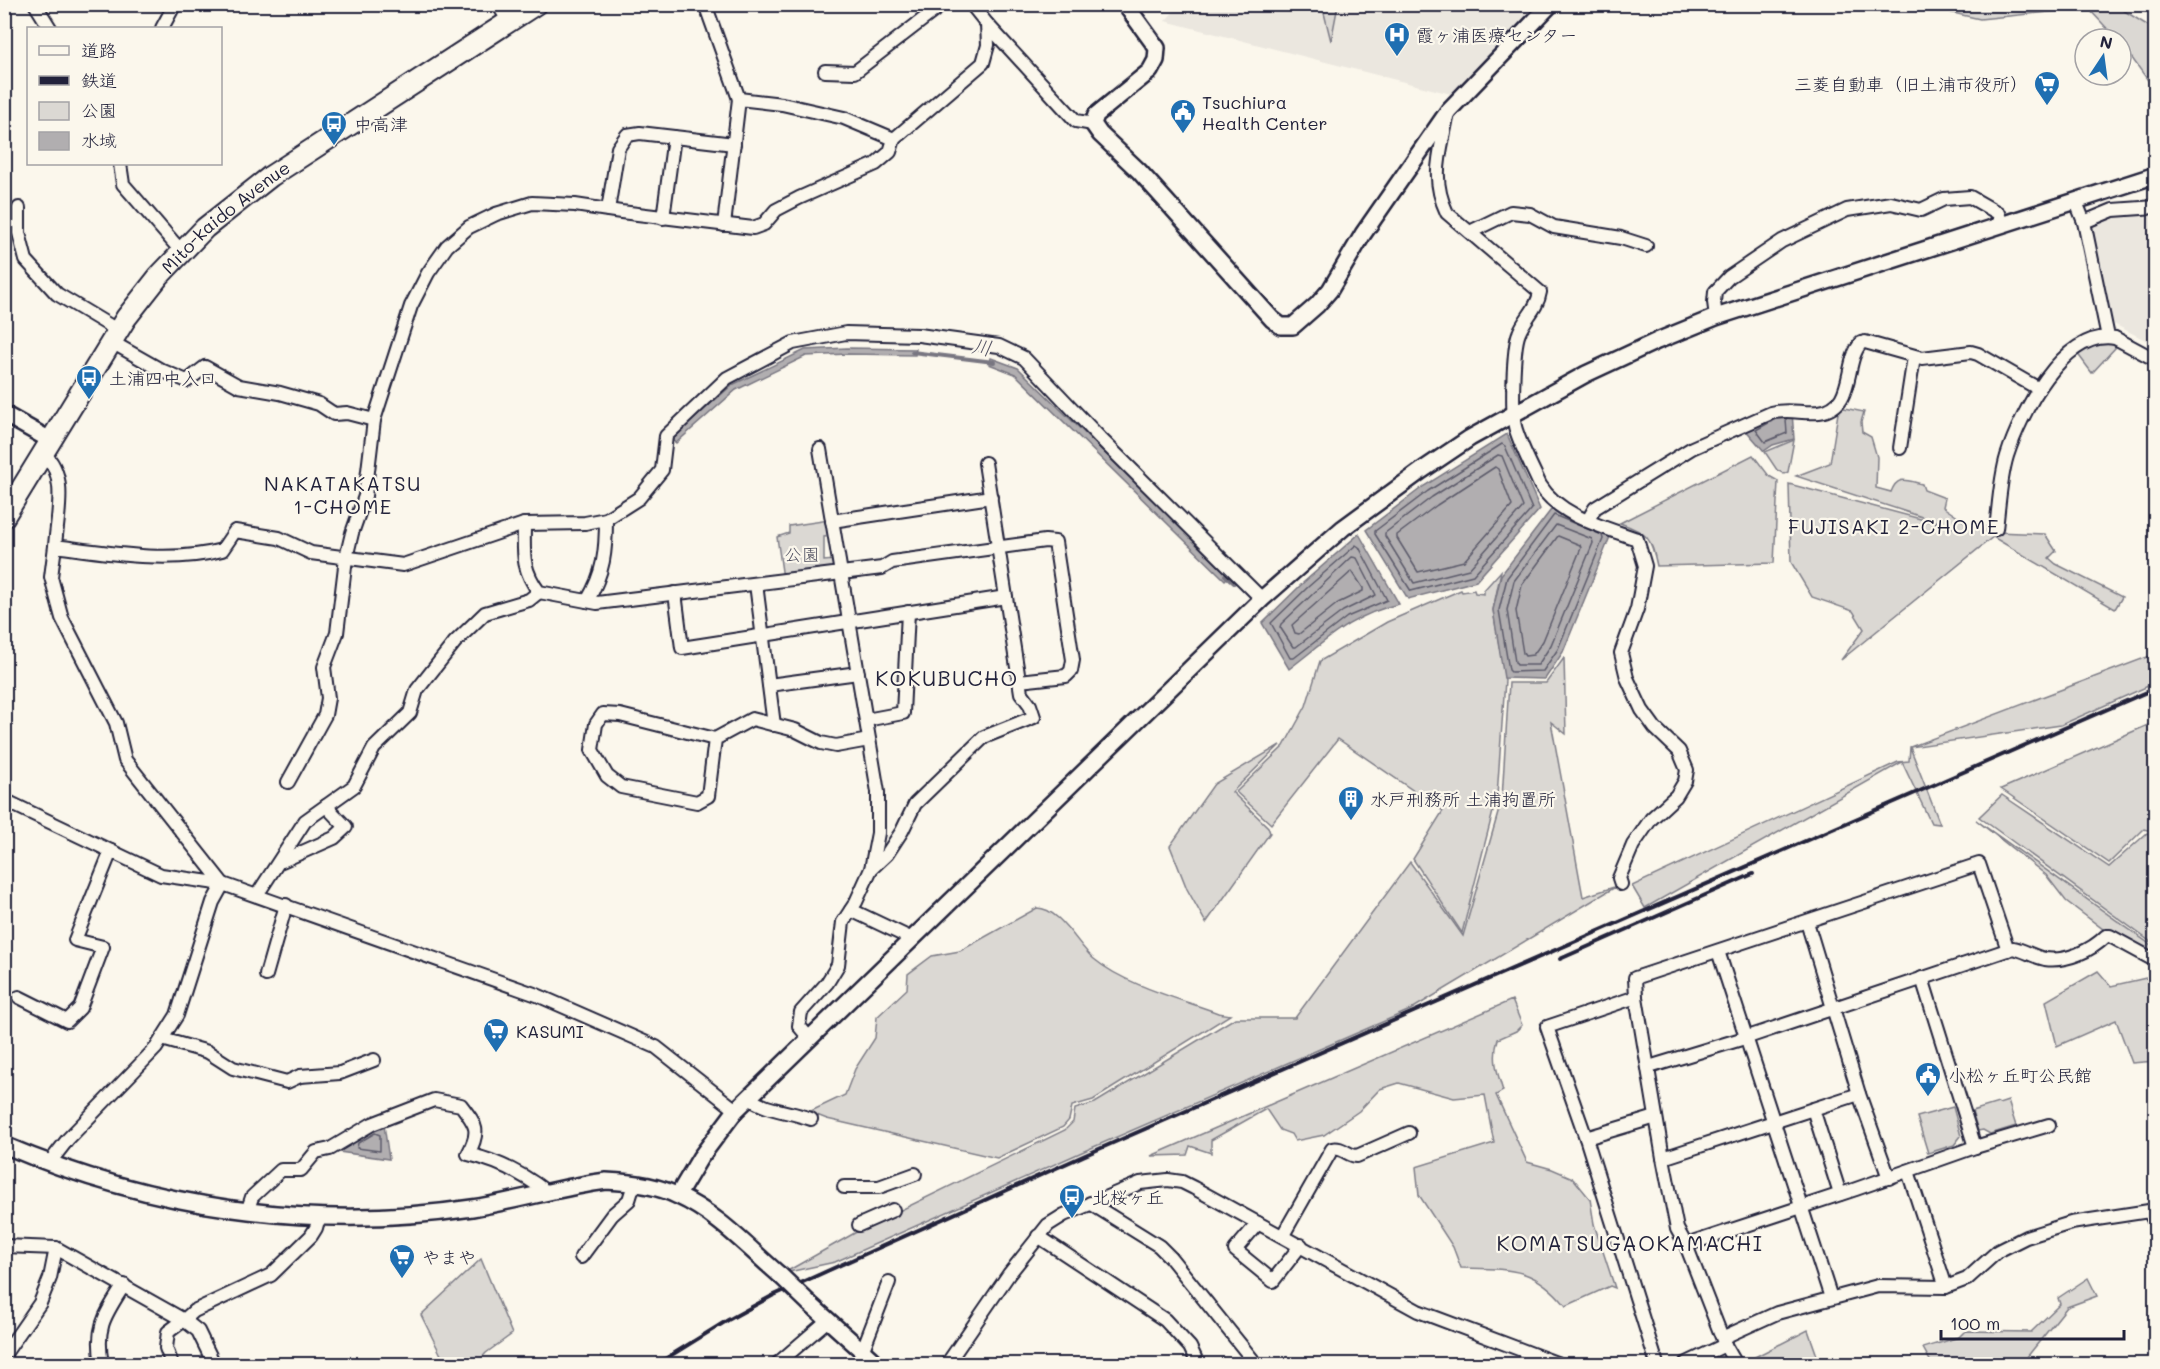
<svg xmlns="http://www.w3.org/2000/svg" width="2160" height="1369" viewBox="0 0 2160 1369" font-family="Mali,'Klee One',sans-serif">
<rect width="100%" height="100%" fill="#fbf7ec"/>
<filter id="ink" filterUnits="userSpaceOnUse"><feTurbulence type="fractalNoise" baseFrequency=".0167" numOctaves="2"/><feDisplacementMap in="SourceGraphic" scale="12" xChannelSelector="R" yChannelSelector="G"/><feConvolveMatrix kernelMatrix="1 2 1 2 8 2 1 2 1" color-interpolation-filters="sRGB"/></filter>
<g filter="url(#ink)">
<!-- built -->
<g fill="#ebe7df">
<path d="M1181,4L1539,5L1451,94L1165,21Z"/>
<path d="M2123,215L2155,216V345L2112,323L2091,224Z"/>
</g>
<!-- green -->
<g fill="#dbd8d3" stroke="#7e7d87" stroke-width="1.5">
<path d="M1322,5H1338L1331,41Z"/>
<path d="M1917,5H2115L2155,30V90L2121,43V39H2117L2088,8L1980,19Z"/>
<path d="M2107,341L2114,343L2115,348L2092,373L2077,353L2090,346Z"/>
<path d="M1839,407L1864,412L1861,422L1862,432L1871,437L1877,457L1876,488L1891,492C1898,474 1907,481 1922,484L1924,490L1945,498L1943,507L1974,528L1977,523L1995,532L2045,534L2056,551L2049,558L2056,564L2122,597L2115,609L1993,537L1841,660L1864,629L1853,611L1812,597L1791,562L1789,484L1962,530L1796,476L1830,463Z"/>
<path d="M1794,440L1788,472L1784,474L1777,470L1765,452Z"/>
<path d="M1753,455L1769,476L1778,481L1774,563L1657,566C1651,537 1648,533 1620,523Z"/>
<path d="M829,520L832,536L824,537V561L835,560L836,568L783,578L777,537L789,533V526Z"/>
<path d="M1501,571L1493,610L1505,680L1497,796L1462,933L1413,859L1443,811L1338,739L1271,824L1236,792L1284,746L1306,706L1320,661L1387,622L1461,590L1462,592L1474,590L1475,593L1484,594V590Z"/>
<path d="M2155,654V683L2061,725L1910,747L1940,824L1931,823L1902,762L1645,908L1632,886L1898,762L1909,761L1910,747Z"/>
<path d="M1564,658L1566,734L1551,722L1583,897L1617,886L1410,1010L1082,1152L835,1262L784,1273L860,1230L1065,1130L1073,1122L1075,1109L1095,1103L1235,1018H1295L1410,862L1463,936L1502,799L1509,683H1546Z"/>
<path d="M2155,722V832L2144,829L2109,863L2001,789Z"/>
<path d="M1280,745L1232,792L1268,827L1270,833L1206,923L1187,889L1170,846L1214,784Z"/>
<path d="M2002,795L2109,867L2147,833L2155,835V945L1979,817Z"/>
<path d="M1976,820L2155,948V956L2107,932L2066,901L2046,875Z"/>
<path d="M1037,908C1060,908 1078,946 1094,959C1125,985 1180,999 1218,1013L1230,1015L1093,1100L1072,1106L1069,1120L1063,1127L997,1158L827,1119L809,1112L845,1095L855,1069L875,1038L877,1017L907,989L908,974L932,956L960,951Z"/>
<path d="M2098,971L2111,986L2155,976V1061L2132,1063L2116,1020L2057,1046L2046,1001Z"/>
<path d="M1512,1000L1522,1025L1516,1031L1498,1039C1492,1058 1497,1072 1503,1091L1496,1095L1527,1162L1552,1169L1573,1178L1590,1199L1594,1224L1615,1288L1610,1286L1566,1306C1534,1266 1509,1269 1461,1268L1453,1247L1419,1195L1416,1167L1494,1143L1485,1095L1454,1098L1399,1083L1380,1089L1359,1111L1324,1135L1295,1141L1291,1134L1280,1130L1266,1109L1211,1140V1153L1190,1146L1187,1155L1151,1156Z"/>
<path d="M2008,1101L2016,1126L1990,1134L1983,1130L1978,1131L1972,1111L1998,1103L1999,1104Z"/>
<path d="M1953,1107L1961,1136L1954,1145L1928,1153L1917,1117Z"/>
<path d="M481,1259L512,1334L486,1353L476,1364H437L443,1359L421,1315Z"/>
<path d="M2088,1278L2097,1296L2067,1307L2027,1357L2028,1364H1932L1923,1348L1959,1337L1965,1331L2031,1332L2060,1304L2058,1298Z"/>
<path d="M1808,1330L1820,1364H1747L1745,1362Z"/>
</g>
<!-- water -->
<g fill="#b1aeb0" stroke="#787681" stroke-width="1.5">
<path d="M847,348L916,349L915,355L847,354L806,356L736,390L676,443L671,439L732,385L805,350Z"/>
<path d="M991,358L1018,368L1230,575L1225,580L1015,374L989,364Z"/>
<path d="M1792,412L1794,439L1773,445L1764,451L1744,428Z"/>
<path d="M1507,434L1540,509L1476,581L1408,599L1366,530L1424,486Z"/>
<path d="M1554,506L1612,532L1563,652L1545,679L1504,678L1493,610L1501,575Z"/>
<path d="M1359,534L1399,604C1351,615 1327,640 1289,669L1262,623L1304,582Z"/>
<path d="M384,1125L389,1159L332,1151L374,1127Z"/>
</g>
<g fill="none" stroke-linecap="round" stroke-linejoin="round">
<!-- shore -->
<g stroke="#5b5a6a" stroke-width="1.5">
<path d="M1772,421L1756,430L1765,442L1787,433L1786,419"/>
<path d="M1502,444L1505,446L1532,509L1473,575L1411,591L1375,534V531L1428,491Z"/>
<path d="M1498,455L1502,456L1523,507L1469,569L1414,583L1385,536V533L1432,497Z"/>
<path d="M1495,467L1498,469L1512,506L1464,561L1418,572L1397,538V535L1437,505Z"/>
<path d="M1554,515L1602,535L1603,539L1558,649L1543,671L1511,672L1509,670L1499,610L1507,578Z"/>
<path d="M1556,525L1592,539L1593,543L1551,645L1538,665H1517L1515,662L1507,610L1514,581Z"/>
<path d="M1558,536L1580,545L1581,548L1543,641L1533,655L1525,656L1523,653L1516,611L1522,585Z"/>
<path d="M1356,545L1359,547L1387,600L1347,617L1294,658H1290L1271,623L1308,587Z"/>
<path d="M1352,557L1357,558L1376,595L1343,611L1296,647H1293L1280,627L1281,624Z"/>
<path d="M1352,571L1363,588V591L1338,603L1299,634L1295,633L1292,625Z"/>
<path d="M375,1133L380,1135V1151L357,1148L358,1143Z"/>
</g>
<!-- stream -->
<g stroke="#787681" stroke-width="4">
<path d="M912,352L994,362"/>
<path d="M1225,575L1234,583"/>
</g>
<defs>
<g id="minor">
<path d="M35,4L50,28"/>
<path d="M498,4L509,22"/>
<path d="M705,4L739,99L782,104L844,118L894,139L983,63L988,45L987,24L1076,121L1093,124"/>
<path d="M971,4L987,24"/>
<path d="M162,28L175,4"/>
<path d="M825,71L855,72L943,4"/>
<path d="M1448,111C1442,150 1429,175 1447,213L1540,292C1537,310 1525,317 1519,333C1513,347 1511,416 1516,430C1522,449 1532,467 1540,485C1559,516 1604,527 1637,539L1645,566L1637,609L1621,653L1627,678L1642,710L1655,728L1679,751L1687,770L1685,781L1676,796L1651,819L1633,845L1619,878L1621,884"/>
<path d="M120,164L123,184L181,251"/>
<path d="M2076,202L2084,222L2108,337"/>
<path d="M19,208V233L26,260L57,294L117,330"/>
<path d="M608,210L618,148L627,135L640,133L734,144"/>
<path d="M663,218L674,137"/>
<path d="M2084,222L2113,210L2156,207"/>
<path d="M724,225L739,99"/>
<path d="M1470,232L1511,212L1530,214L1554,227L1621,238L1646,246"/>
<path d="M1716,317L1714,302L1715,292L1729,277L1782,241L1847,210L1891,203L1921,210L1944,199L1970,197L1998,213L2002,225"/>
<path d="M110,341L161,370L187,381L205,367L239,386L280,393L319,404L334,414L347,413L374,420"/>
<path d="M1900,448L1914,357"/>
<path d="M43,453C69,474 57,516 55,546"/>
<path d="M1588,520L1595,508L1692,448L1771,413C1787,408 1803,414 1819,412C1856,407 1843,363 1861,343L1865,342L1922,358L1971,352L1978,354L2039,389"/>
<path d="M832,521L991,497"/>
<path d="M524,524C524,553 521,568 539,592L597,603L882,568L892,562L1045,541L1055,542L1073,660L1071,671L1066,676L1019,681"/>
<path d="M1996,529C1999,505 2000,479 2007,456C2020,415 2063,329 2115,338L2156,360"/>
<path d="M756,584L774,725"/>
<path d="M675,593L682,648L1006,597"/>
<path d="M587,601C604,573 606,551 606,519"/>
<path d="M769,685L858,673"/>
<path d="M866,720L903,713L908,612"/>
<path d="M715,739L620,715L603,714L596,724L592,750L607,776L621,787L697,802L708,796L715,739L752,719L795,730L821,743L836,746L869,740"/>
<path d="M288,782L325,715L328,698L324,667L337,633L346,558L352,533L365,496L374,420L411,306L428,273L447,246L469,227L496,214L532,203L575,205L621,212L753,228L764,224L776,210L799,198L876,164L890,152L894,139"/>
<path d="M4,800L161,875L223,884L125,760L116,723L62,618L51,577L55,546C108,553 170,564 222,550L235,531L279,538L311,553L403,565L524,524L585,523L606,519L639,498L662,470L666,436L727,378L793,343L846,333L919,335L999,346L1024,358L1101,439L1262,599"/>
<path d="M282,861L334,838L346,827L326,806"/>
<path d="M871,869L887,854L902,831L915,804L984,737L1034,717L1030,705L1021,693L985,463"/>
<path d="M257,895L305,821L354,786L374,748L410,713L417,690L455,642L485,613L529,600L539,592"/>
<path d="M851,910L912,939"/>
<path d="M1807,922L1859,1094L1889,1178"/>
<path d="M1718,951L1831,1298"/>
<path d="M266,975L286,905"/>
<path d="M1922,978L1975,1147"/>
<path d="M19,997L67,1021L80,1008L103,947L75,940L111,851"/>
<path d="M1636,997L1547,1027L1586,1138L1657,1364"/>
<path d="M162,1039L208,1052L233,1068L287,1082L300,1076L340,1073L374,1060"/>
<path d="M810,1039L799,1026L801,1012L827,983L838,965L843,922L856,902L871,869L878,833V792L820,449"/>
<path d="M1649,1067L1748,1037L2013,948C2024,950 2034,957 2045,959C2066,962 2091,951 2106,936H2110L2156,961"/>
<path d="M749,1098C767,1111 790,1111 811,1119"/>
<path d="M1813,1109L1840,1194"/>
<path d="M1586,1138L1656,1117"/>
<path d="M1663,1158L1859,1094"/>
<path d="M50,1162L68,1139L156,1048L177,1015L213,902L223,884L537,995L656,1047L736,1110"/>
<path d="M1908,1171L1946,1287"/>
<path d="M844,1187H879L915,1174"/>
<path d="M1090,1203L1159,1246L1170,1257L1256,1364"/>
<path d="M2149,1211L2156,1225"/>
<path d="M247,1212L252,1197L281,1170H301L316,1152L330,1149L372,1124L434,1100L461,1105C476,1125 481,1130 468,1154C498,1161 524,1174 548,1193"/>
<path d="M1258,1223L1235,1250L1273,1281L1301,1245"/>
<path d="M859,1225L893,1210"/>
<path d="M1283,1235L1332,1149C1342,1146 1348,1156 1357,1156L1409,1133"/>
<path d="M1038,1236L1165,1320L1190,1347L1198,1364"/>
<path d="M1686,1245L1856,1189L1975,1147L2049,1125"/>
<path d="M4,1246L56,1248L184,1320L194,1311L271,1275L311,1236L316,1228L319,1217"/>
<path d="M581,1257L612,1215L629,1200L634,1184"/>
<path d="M1724,1337L1777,1313L1878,1286L1946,1287L1967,1279L1998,1251L2026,1237L2071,1223L2149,1211L2156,1208"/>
<path d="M1725,1345L1686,1245L1677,1229L1663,1158L1636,997L1635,978L1979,864L2008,950"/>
<path d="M4,1355L40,1303L50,1278L56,1248"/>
<path d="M102,1364C95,1327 105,1315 124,1285"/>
<path d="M172,1364L166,1348L168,1332L184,1320L198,1331L214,1364"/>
<path d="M777,1364L828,1320"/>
<path d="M860,1364L862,1352L889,1282"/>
<path d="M947,1364L1009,1274L1048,1225L1064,1215L1140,1183L1168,1180L1182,1182L1194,1188L1418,1311L1559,1364"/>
<path d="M1685,1364L1725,1345L1736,1364"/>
</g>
<g id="tertiary">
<path d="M1125,4L1157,48L1156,60L1150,71L1096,115L1093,124L1100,134L1139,171L1272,319L1281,326H1293L1317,305L1330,290L1363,234L1449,110L1551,4"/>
<path d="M4,414L50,440"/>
<path d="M4,1145C152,1208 313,1232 472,1208C517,1201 561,1187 606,1181C629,1182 657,1185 678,1196C718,1214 748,1248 781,1276"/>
<path d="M678,1195L700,1158L736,1110L1262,599L1343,528L1421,471L1470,438L1586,374L1657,341L1716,317L2156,175"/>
<path d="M810,1304L877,1364"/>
</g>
<g id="trunk">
<path id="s1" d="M4,517L126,318L159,276L205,228L271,176L536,4"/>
</g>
</defs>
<!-- minor casing -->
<use href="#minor" stroke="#22223b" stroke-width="16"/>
<!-- tertiary casing -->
<use href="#tertiary" stroke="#22223b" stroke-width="20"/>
<!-- trunk casing -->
<use href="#trunk" stroke="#22223b" stroke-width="24"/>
<!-- minor -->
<use href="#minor" stroke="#fbf7ec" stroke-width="12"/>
<!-- tertiary -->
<use href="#tertiary" stroke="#fbf7ec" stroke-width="15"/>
<!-- trunk -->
<use href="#trunk" stroke="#fbf7ec" stroke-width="20"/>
<!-- rail -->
<g stroke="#22223b" stroke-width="4">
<path d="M1560,959L1753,874"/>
<path d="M657,1364L728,1320L772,1296L836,1267L1083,1156L2156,688"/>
</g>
<defs>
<path id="tertiary-bridge" d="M781,1276L810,1304"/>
</defs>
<!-- tertiary-bridge casing -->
<use href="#tertiary-bridge" stroke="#22223b" stroke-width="20" stroke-linecap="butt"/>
<!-- tertiary-bridge -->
<use href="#tertiary-bridge" stroke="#fbf7ec" stroke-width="15"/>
</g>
</g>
<!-- icons -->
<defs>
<symbol id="hospital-pin" viewBox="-11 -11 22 30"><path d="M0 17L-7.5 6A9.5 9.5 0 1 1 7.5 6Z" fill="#1f6fb2" stroke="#fbf7ec"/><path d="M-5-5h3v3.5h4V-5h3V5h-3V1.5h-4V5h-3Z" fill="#fff"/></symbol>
<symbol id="supermarket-pin" viewBox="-11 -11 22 30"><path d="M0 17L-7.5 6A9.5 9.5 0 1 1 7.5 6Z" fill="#1f6fb2" stroke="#fbf7ec"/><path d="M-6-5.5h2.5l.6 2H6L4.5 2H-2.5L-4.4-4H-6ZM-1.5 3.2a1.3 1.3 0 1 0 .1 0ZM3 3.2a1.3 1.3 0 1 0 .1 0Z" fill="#fff"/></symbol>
<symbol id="civic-pin" viewBox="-11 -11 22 30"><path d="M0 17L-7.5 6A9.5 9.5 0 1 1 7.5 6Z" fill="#1f6fb2" stroke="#fbf7ec"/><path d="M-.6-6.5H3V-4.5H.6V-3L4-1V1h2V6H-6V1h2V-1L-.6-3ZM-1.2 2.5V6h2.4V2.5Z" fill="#fff"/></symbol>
<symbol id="bus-pin" viewBox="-11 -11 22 30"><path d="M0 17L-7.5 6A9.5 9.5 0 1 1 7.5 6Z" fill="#1f6fb2" stroke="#fbf7ec"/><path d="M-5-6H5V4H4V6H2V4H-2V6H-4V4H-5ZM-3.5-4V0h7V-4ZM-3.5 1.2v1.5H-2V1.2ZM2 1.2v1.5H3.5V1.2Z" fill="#fff"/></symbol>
<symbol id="building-pin" viewBox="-11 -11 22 30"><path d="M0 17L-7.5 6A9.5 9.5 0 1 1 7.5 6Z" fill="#1f6fb2" stroke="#fbf7ec"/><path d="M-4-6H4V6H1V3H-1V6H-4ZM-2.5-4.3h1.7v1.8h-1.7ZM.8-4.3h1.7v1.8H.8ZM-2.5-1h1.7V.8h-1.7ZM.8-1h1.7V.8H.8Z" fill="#fff"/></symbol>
</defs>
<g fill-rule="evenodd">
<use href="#hospital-pin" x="1382" y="20" width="30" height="40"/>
<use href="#supermarket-pin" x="2032" y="69" width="30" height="40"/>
<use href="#civic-pin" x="1168" y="97" width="30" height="40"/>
<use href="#bus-pin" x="319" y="109" width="30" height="40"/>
<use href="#bus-pin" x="74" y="363" width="30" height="40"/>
<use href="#building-pin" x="1336" y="784" width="30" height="40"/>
<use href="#supermarket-pin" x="481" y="1016" width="30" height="40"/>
<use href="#civic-pin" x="1913" y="1060" width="30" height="40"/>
<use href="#bus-pin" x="1057" y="1182" width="30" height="40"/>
<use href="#supermarket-pin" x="387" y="1242" width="30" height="40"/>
</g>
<g text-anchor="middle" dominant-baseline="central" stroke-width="4.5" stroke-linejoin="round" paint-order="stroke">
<!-- poi labels -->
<g font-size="18" fill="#22223b" stroke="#fbf7ec" text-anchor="start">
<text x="1416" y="35">霞ヶ浦医療センター</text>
<text x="2028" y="84" text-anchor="end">三菱自動車（旧土浦市役所）</text>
<text x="1202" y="102">Tsuchiura<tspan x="1202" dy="21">Health Center</tspan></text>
<text x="354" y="124">中高津</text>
<text x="109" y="378">土浦四中入口</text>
<text x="1370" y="799">水戸刑務所 土浦拘置所</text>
<text x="516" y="1031">KASUMI</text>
<text x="1948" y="1075">小松ヶ丘町公民館</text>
<text x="1092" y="1197">北桜ヶ丘</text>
<text x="422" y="1257">やまや</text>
</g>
<!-- street labels -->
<g font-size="18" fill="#22223b" stroke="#fbf7ec">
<text stroke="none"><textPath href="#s1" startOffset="376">Mito-kaido Avenue</textPath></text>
</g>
<!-- park labels -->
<g font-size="18" fill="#505061" stroke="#fbf7ec">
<text x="802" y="554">公園</text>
</g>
<!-- water labels -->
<g font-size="20" font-style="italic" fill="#545364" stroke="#fbf7ec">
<text transform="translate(982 346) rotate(10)">川</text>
</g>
<!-- neighbourhood labels -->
<g font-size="20" letter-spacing="1.5" fill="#22223b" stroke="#fbf7ec">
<text x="343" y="483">NAKATAKATSU<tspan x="343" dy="23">1-CHOME</tspan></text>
<text x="1894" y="526">FUJISAKI 2-CHOME</text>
</g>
<!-- quarter labels -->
<g font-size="21" letter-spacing="1.5" fill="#22223b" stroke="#fbf7ec">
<text x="947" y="677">KOKUBUCHO</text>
<text x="1630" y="1242">KOMATSUGAOKAMACHI</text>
</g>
</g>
<!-- margin -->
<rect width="2160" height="1369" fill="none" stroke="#fbf7ec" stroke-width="24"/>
<rect x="12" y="12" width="2136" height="1345" fill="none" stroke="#22223b" stroke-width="2" filter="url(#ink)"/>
<!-- legend -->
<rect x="27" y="27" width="195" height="138" fill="#fbf7ec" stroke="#a4a2a5" stroke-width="1.5"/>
<rect x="39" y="46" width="30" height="9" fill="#fbf7ec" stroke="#a4a2a5" stroke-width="1.5"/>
<text x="81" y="57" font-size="18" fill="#22223b">道路</text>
<rect x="39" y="76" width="30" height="9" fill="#22223b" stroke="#a4a2a5" stroke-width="1.5"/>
<text x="81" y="87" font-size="18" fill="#22223b">鉄道</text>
<rect x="39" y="102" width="30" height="18" fill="#dbd8d3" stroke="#a4a2a5" stroke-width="1.5"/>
<text x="81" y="117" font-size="18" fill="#22223b">公園</text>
<rect x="39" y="132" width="30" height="18" fill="#b1aeb0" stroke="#a4a2a5" stroke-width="1.5"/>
<text x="81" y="147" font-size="18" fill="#22223b">水域</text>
<!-- north arrow -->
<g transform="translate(2103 57) rotate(13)"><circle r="28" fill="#fbf7ec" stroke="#a4a2a5" stroke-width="1.5"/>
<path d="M0-4.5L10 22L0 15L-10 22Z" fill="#1f6fb2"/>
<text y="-9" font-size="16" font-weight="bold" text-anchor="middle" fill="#22223b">N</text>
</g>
<!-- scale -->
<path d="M1941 1330v9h183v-9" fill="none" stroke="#22223b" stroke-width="3"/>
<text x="1950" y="1330" font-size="18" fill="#22223b" stroke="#fbf7ec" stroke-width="4.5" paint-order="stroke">100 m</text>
</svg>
